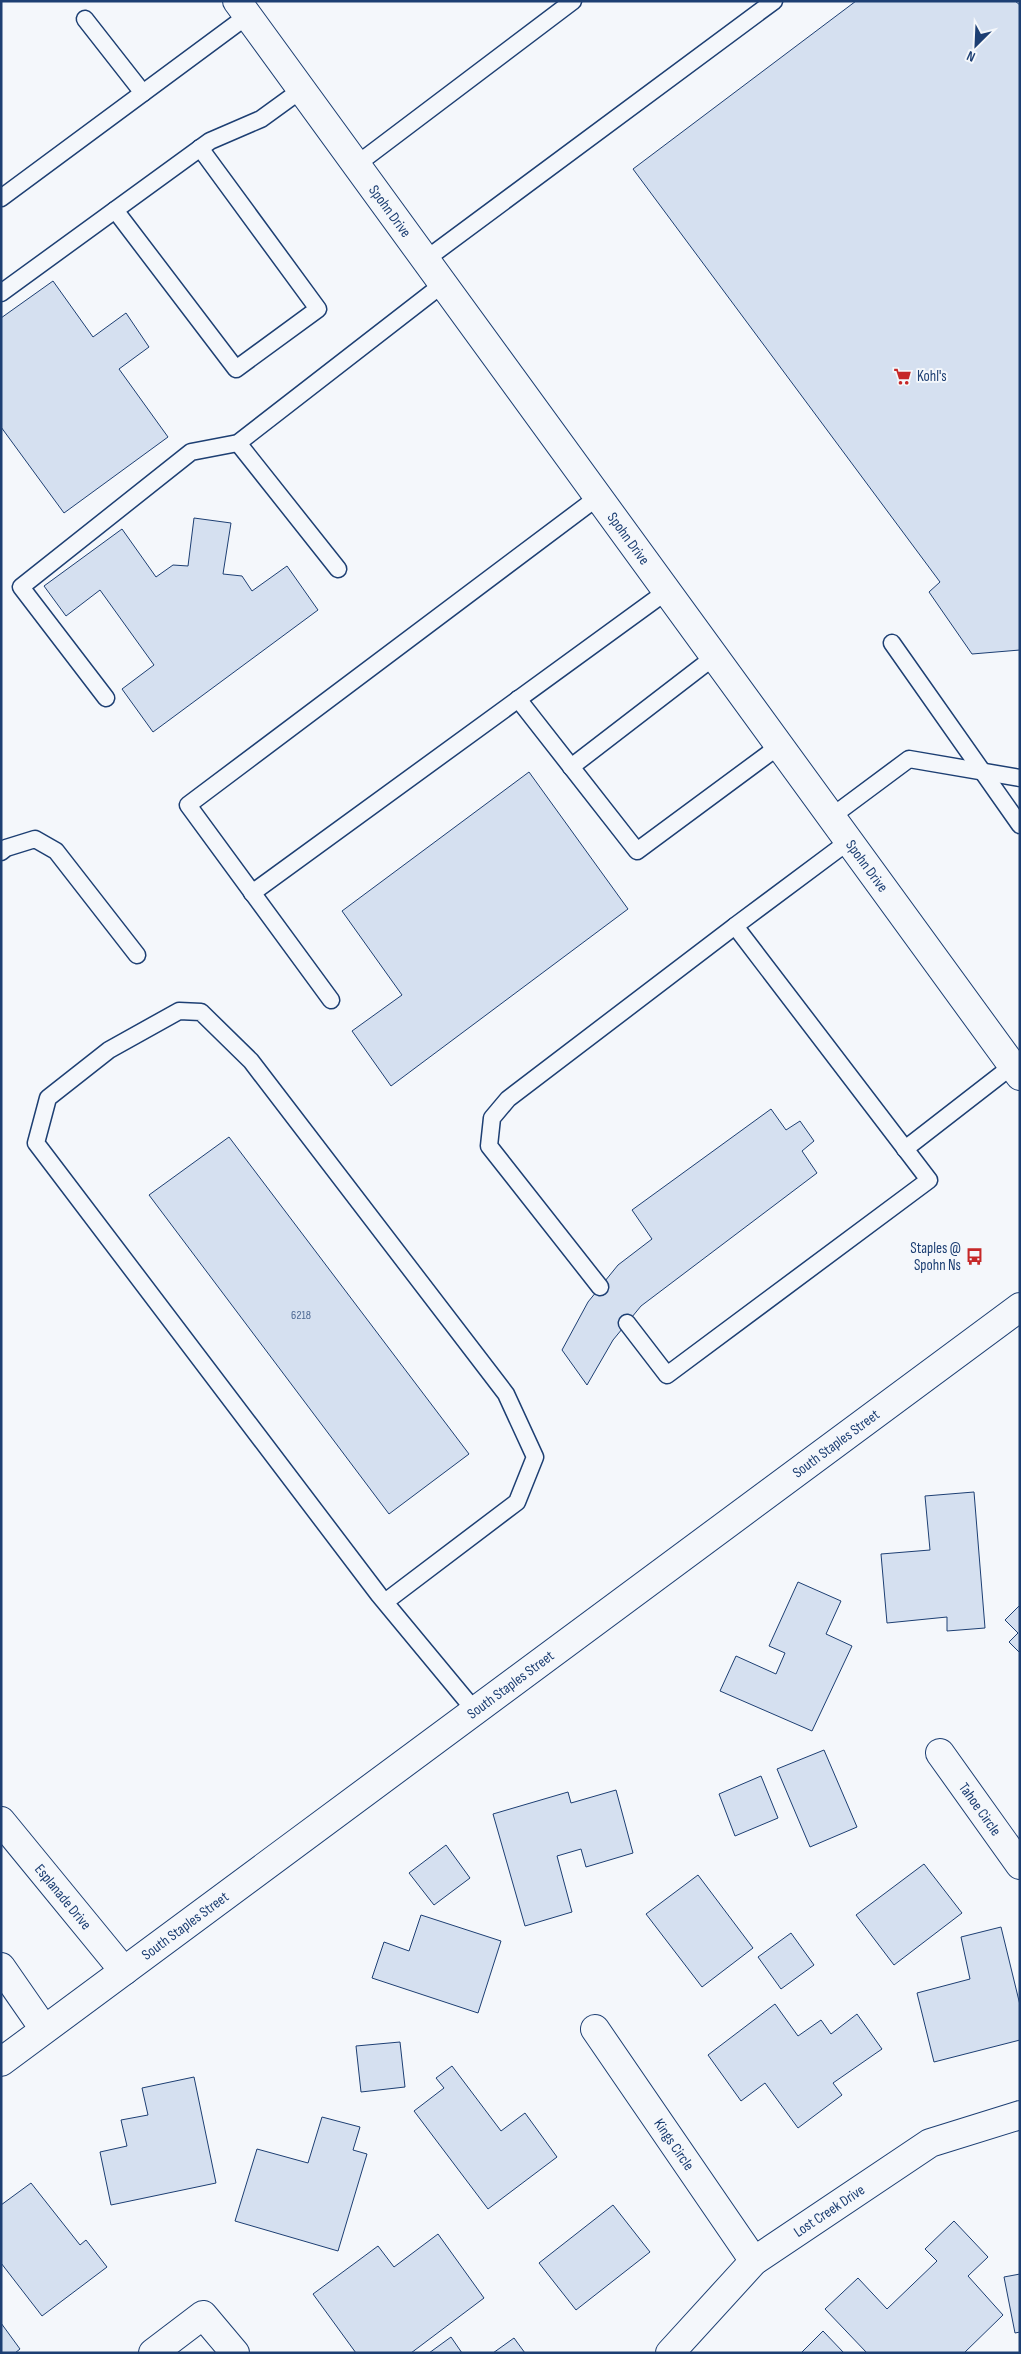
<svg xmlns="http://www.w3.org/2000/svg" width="1021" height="2354" viewBox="0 0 1021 2354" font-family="'Sofia Sans Condensed',sans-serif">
<rect width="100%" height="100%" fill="#f4f7fb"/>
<!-- building -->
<g fill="#d5e0f0" stroke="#1d3f73">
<path d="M856,1H1015L1020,5V650L972,654L929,592L940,582L633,169Z"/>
<path d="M53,281L93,337L126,313L149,347L119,369L168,437L64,513L1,427V318Z"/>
<path d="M194,518L231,523L223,574L242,576L252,591L287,566L318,610L153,732L122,689L154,665L100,590L66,616L44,586L122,529L156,577L173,565L188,566Z"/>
<path d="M529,772L628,909L391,1086L352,1031L402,995L342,911Z"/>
<path d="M771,1109L786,1130L800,1121L814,1141L802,1151L817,1173L641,1306L613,1340L587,1385L562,1350L588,1302L618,1265L652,1239L632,1210Z"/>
<path d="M229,1137L469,1454L389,1514L149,1195Z"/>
<path d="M974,1492L985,1628L947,1631V1617L887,1623L881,1554L930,1550L925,1496Z"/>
<path d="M798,1582L841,1601L826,1634L852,1646L812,1731L720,1691L736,1656L776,1674L785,1653L769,1646Z"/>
<path d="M1020,1605V1653L1009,1642L1018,1633L1005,1620Z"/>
<path d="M824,1750L857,1827L810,1847L777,1769Z"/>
<path d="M761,1776L778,1818L735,1836L719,1794Z"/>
<path d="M616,1790L633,1853L586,1867L581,1849L557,1856L572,1912L525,1926L493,1814L568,1792L571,1803Z"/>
<path d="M446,1845L470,1878L434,1905L409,1873Z"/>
<path d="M924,1864L962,1913L894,1965L856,1915Z"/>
<path d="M698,1875L753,1948L702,1987L646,1914Z"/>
<path d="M421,1915L501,1941L478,2013L372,1978L384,1942L409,1951Z"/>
<path d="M1001,1927L1020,2005V2040L934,2062L917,1993L970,1979L961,1937Z"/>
<path d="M791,1933L814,1965L781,1989L758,1957Z"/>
<path d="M775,2004L798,2036L821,2020L831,2034L857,2014L882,2049L833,2083L842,2095L798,2128L765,2083L741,2101L708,2055Z"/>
<path d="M400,2042L405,2087L361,2092L356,2046Z"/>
<path d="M452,2066L501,2131L525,2113L557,2157L488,2209L414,2111L444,2088L436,2078Z"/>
<path d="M194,2077L216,2183L111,2205L100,2152L127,2146L121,2120L148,2115L142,2088Z"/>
<path d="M322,2117L360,2127L353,2150L367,2154L338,2251L235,2221L257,2149L308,2163Z"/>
<path d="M31,2183L80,2245L86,2240L107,2267L42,2316L1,2263V2205Z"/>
<path d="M613,2205L650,2252L576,2310L539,2263Z"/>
<path d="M954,2221L988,2257L968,2276L1003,2315L964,2353H867L825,2309L858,2278L887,2309L937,2261L925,2249Z"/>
<path d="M438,2234L484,2298L411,2353H356L313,2294L378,2246L394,2267Z"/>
<path d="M1020,2274V2332L1015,2333L1004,2277Z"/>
<path d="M1,2323L20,2349L15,2353H1Z"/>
<path d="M823,2331L844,2353H801Z"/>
<path d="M451,2337L462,2353H429Z"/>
<path d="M514,2338L525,2353H493Z"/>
</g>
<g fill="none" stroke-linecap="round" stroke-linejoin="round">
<defs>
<g id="lane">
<path d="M85,19L143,93"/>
<path d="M356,165L573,1"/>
<path d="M1,198L247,16"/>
<path d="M115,210L236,369L318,309L200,148"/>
<path d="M425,260L774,1"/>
<path d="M1,293L210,141L261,119L301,90"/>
<path d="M238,443L338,569"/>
<path d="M892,643L1020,825"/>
<path d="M106,698L21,587L191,452L238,443L443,284"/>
<path d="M518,699L637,851L779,746"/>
<path d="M571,767L714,657"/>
<path d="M831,817L909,759L1020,778"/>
<path d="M1,852L6,848L35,839L56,851L137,955"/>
<path d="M252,893L667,591"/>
<path d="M331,1000L188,805L598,497"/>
<path d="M905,1149L1012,1066"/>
<path d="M600,1287L489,1146L492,1118L508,1099L735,926"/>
<path d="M627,1323L667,1375L929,1180L735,926L849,841"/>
<path d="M385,1602L517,1502L535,1457L506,1394L251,1061L201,1012L179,1011L109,1050L48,1098L36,1143L379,1595L476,1712"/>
</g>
<g id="street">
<path id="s1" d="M237,1L1020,1076"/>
<path id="s2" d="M940,1753L1020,1865"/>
<path id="s3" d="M1,1821L124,1971"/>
<path d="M1,1967L44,2029"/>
<path id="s4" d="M595,2029L754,2261"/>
<path d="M153,2353L203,2315L235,2353"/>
<path id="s5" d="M670,2353L754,2261L930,2143L1020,2115"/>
</g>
<g id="primary">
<path id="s6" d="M1,2062L1020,1307"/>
</g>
</defs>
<!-- lane casing -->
<use href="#lane" stroke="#1d3f73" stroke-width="19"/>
<!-- street casing -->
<use href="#street" stroke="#1d3f73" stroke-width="30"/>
<!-- primary casing -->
<use href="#primary" stroke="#1d3f73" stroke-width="30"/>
<!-- lane -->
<use href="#lane" stroke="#f4f7fb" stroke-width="16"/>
<!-- street -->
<use href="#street" stroke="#f4f7fb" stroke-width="28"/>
<!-- primary -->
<use href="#primary" stroke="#f4f7fb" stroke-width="28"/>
</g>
<!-- icons -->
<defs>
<symbol id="supermarket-bare" viewBox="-9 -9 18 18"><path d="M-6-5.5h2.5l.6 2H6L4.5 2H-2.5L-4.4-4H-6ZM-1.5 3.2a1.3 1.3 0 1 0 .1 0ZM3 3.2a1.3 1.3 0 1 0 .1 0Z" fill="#c62828" stroke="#f4f7fb" stroke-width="2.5" paint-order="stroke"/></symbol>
<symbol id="bus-bare" viewBox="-9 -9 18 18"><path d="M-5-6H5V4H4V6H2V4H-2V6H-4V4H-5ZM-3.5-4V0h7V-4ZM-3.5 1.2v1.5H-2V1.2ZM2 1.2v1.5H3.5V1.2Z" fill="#c62828" stroke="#f4f7fb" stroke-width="2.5" paint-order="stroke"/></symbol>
</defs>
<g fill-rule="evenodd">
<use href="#supermarket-bare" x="890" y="364" width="25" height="25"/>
<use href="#bus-bare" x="962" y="1244" width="25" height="25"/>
</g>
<g text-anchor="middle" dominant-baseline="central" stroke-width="4" stroke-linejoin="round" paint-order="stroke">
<!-- number labels -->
<g font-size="12" fill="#4b6792">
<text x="301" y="1315">6218</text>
</g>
<!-- street labels -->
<g font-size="15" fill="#1d3f73" stroke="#f4f7fb">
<text stroke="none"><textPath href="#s1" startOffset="260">Spohn Drive</textPath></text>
<text stroke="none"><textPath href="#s1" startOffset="665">Spohn Drive</textPath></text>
<text stroke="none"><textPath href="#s1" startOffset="1070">Spohn Drive</textPath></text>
<text stroke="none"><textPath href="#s6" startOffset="1039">South Staples Street</textPath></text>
<text stroke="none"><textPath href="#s6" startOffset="634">South Staples Street</textPath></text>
<text stroke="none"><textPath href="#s2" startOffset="69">Tahoe Circle</textPath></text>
<text stroke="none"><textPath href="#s3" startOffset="98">Esplanade Drive</textPath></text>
<text stroke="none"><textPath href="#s6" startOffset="229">South Staples Street</textPath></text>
<text stroke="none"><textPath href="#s4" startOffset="140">Kings Circle</textPath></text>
<text stroke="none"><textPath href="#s5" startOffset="215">Lost Creek Drive</textPath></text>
</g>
<!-- poi labels -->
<g font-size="15" fill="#1d3f73" stroke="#f4f7fb" text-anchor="start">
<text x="917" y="376">Kohl's</text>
<text x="961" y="1248" text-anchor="end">Staples @<tspan x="961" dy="17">Spohn Ns</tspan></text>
</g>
</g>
<!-- border -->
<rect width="1021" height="2354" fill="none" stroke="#1d3f73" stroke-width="5"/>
<!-- north arrow -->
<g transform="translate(976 45) rotate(204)" stroke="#f4f7fb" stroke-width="4" paint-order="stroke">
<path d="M0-4L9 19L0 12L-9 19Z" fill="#1d3f73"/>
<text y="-8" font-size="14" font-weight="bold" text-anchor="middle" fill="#1d3f73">N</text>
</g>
</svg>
